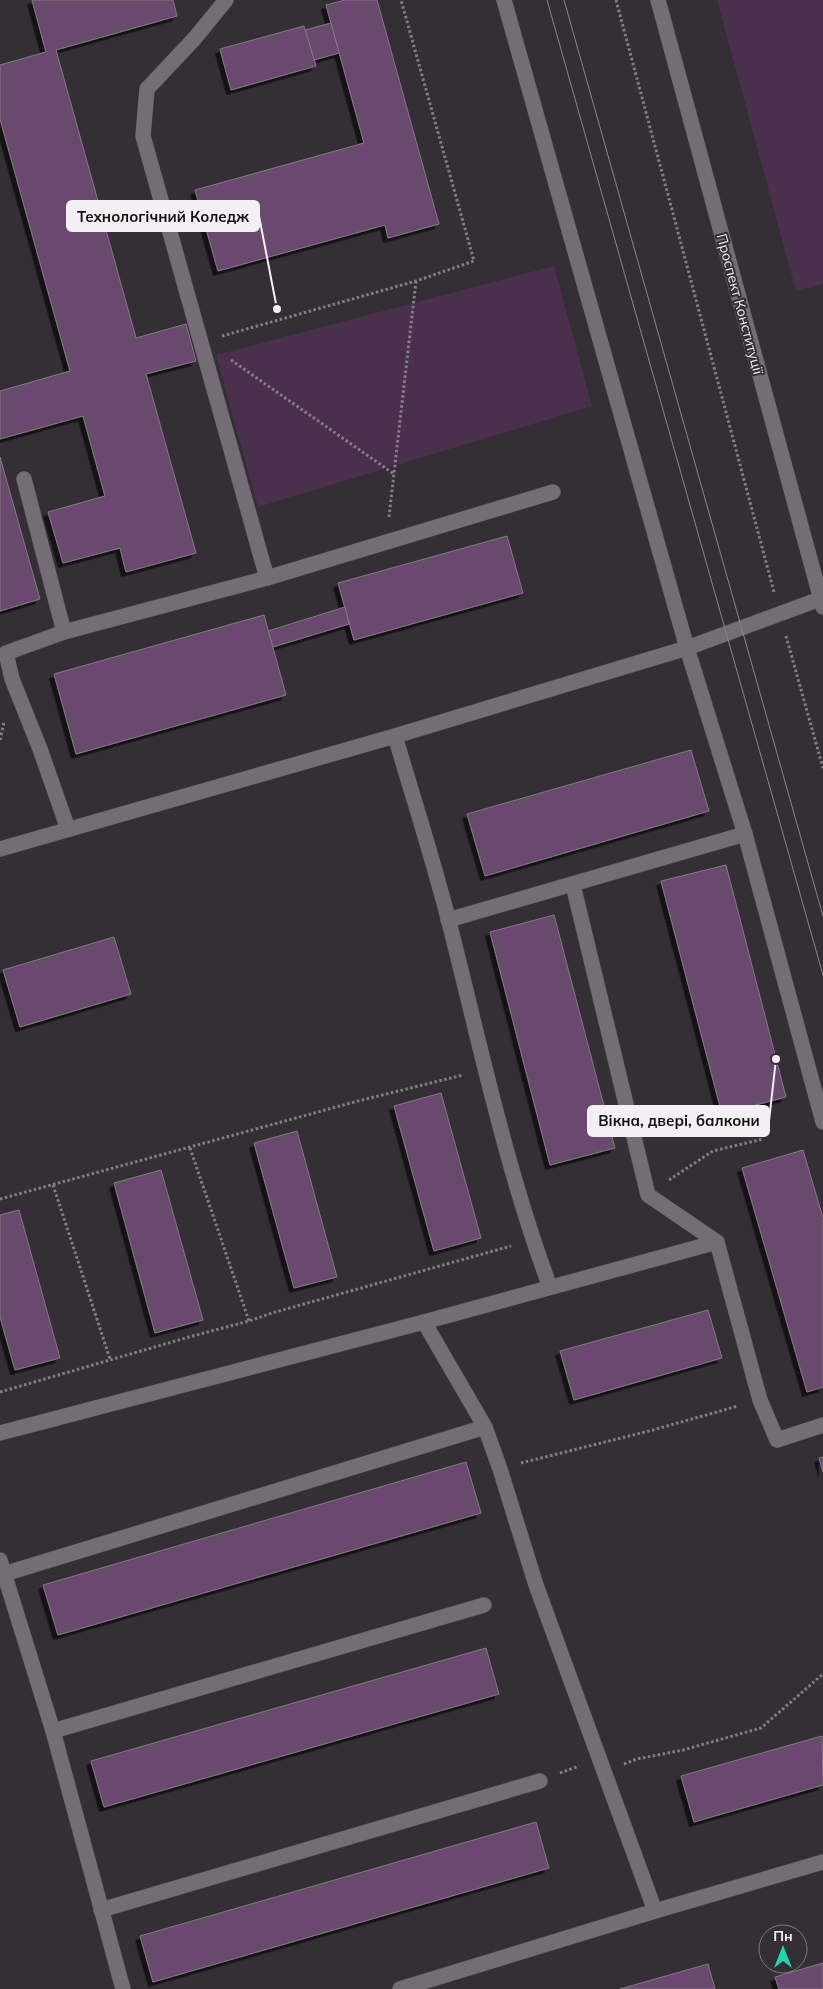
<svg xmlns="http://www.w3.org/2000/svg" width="823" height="1989" viewBox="0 0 823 1989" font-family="Mulish,sans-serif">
<defs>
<filter id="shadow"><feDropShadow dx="-4.5" dy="4.5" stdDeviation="0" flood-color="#0009"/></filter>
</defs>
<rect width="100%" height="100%" fill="#342e35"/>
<!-- green -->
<g fill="#4a304d">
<path d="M717,0H823V284L796,291Z"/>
<path d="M554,266L592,406L258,507L216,355Z"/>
</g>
<!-- building -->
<g fill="#6a496e" stroke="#817a82" filter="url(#shadow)">
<path d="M32,0H173L177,16L56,50L136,338L186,324L196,361L146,374L196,553L126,572L120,548L63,563L48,512L105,496L83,416L0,439V391L70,371L0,119V65L46,52Z"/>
<path d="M345,0H377L439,224L388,238L385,225L218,271L195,190L364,143L326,5Z"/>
<path d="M331,23L339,53L314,60L305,30Z"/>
<path d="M304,26L316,66L231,90L220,49Z"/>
<path d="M0,457L40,599L0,611Z"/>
<path d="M507,536L523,593L354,640L338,583Z"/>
<path d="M345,607L349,624L273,647L268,631Z"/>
<path d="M264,615L286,695L76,754L54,674Z"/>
<path d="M691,750L709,811L485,876L467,814Z"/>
<path d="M726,865L786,1097L722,1114L661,881Z"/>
<path d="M554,915L615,1148L550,1165L490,932Z"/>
<path d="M114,937L131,994L20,1027L3,970Z"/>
<path d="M441,1093L481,1238L434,1251L394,1106Z"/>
<path d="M297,1131L337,1277L294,1288L254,1143Z"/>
<path d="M803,1150L823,1218V1387L807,1392L742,1168Z"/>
<path d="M161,1170L203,1320L155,1333L114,1183Z"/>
<path d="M19,1210L60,1358L15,1370L0,1317V1215Z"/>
<path d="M708,1310L722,1358L574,1400L560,1351Z"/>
<path d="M823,1457V1472L819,1458Z"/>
<path d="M466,1462L481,1513L58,1635L43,1585Z"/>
<path d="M486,1648L499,1694L104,1807L91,1761Z"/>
<path d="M822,1736L823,1785L694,1822L681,1776Z"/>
<path d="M536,1822L549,1868L153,1982L140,1936Z"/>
<path d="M823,1963V1989H779L775,1977Z"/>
<path d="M708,1964L715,1989H620Z"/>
</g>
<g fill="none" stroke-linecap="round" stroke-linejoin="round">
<defs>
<g id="minor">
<path d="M226,0L195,38L147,89L143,136L267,578"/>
<path d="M504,0L687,648L745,834L823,1122"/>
<path d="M658,0L823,607"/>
<path d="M24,479L64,632"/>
<path d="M395,736C413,797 433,859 449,922C480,1044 506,1169 550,1287"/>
<path d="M68,829L40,749L12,679L6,653L64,632L267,578L553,492"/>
<path d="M0,849L395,736L687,648L820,599"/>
<path d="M573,885L648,1195L717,1242"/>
<path d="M448,920L745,834"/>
<path d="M424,1322L485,1427L500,1469L536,1585L655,1911"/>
<path d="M0,1433L424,1322L717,1242L760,1400L777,1440L823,1425"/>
<path d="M0,1560L53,1731L123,1989"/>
<path d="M4,1574L485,1427"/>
<path d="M53,1731L484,1605"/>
<path d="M101,1910L540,1781"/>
<path d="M400,1989L655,1911L823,1862"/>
</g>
</defs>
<!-- minor casing -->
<use href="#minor" stroke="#504a50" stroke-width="16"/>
<!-- path -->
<g stroke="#847f85" stroke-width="3" stroke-dasharray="2.5 2.5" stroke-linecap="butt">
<path d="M616,0L774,592"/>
<path d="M222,336L416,281L474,261L401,0"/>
<path d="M231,360L394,474"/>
<path d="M389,517L416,281"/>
<path d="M786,636L823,768"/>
<path d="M0,740L4,722"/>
<path d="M190,1148L249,1321"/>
<path d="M669,1180L713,1151L763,1139"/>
<path d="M53,1185L110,1359"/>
<path d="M0,1199L358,1101L463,1075"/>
<path d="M0,1392L189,1337L249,1321L272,1313L511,1246"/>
<path d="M521,1463L653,1430L738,1406"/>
<path d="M624,1764L637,1759L683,1750L761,1728L823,1674"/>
<path d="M560,1773L579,1766"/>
</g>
<!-- minor -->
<use href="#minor" stroke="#756d75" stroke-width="15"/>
<!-- tram -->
<g stroke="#8b868b" stroke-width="1">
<path d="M547,0L823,975"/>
<path d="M564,0L823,916"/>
</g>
</g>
<g text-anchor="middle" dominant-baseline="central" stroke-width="4" stroke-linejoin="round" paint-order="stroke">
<!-- street labels -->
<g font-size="14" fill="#f3eff3" stroke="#342e35">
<text transform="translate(740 304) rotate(75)">Проспект Конституції</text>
</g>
</g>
<!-- callouts -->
<path fill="none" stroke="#f3eff3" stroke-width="2" d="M277 309L259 216M776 1059L769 1121"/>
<g fill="#f3eff3" stroke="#342e35" stroke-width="2">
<circle cx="277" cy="309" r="5"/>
<circle cx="776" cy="1059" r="5"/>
</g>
<g fill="#f3eff3" stroke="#f3eff3" stroke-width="2">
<rect x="67" y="201" width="192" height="30" rx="5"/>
<rect x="588" y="1106" width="181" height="30" rx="5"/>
</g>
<g font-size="15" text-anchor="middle" font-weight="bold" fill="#111">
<text x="163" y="222">Технологічний Коледж</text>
<text x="679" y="1126">Вікна, двері, балкони</text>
</g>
<!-- north arrow -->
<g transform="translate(783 1949)"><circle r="24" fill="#342e35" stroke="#807b81"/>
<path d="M0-4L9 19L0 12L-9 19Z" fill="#23d5af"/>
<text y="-8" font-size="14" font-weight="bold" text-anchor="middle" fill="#f3eff3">Пн</text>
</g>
</svg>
